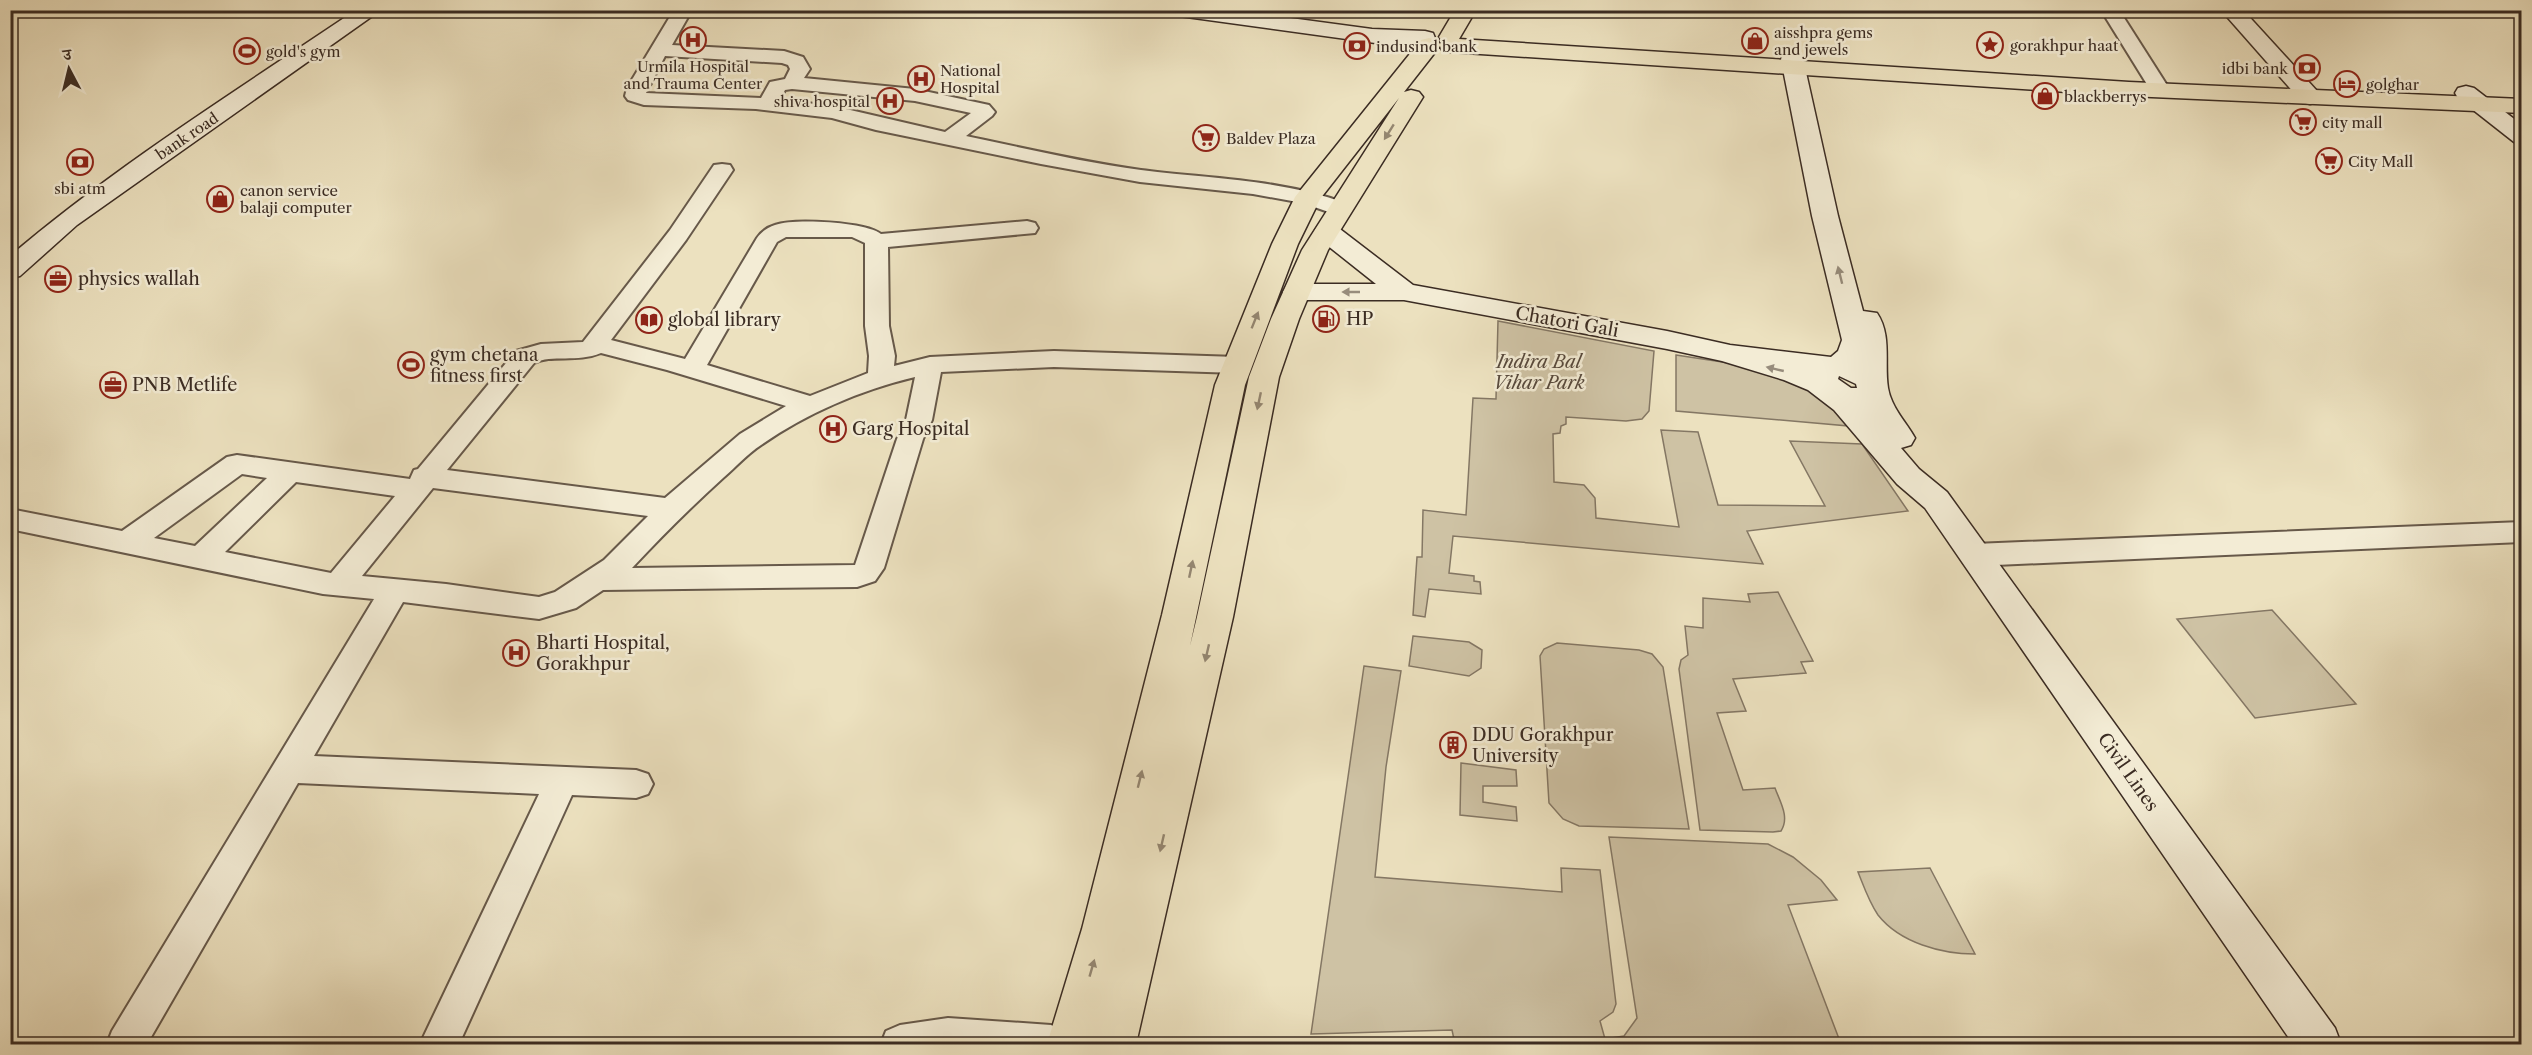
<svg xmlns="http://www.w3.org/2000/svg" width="2532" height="1055" viewBox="0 0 2532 1055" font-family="'Libre Caslon Text','Noto Serif Devanagari',serif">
<rect width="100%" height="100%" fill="#ece1bf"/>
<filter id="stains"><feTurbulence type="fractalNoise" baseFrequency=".00333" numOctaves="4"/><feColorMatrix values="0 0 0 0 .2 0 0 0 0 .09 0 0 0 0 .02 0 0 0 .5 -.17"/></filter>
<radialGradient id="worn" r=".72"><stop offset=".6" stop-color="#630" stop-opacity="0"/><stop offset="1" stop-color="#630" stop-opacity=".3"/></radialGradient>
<!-- green -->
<g fill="#cec2a4" stroke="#847764" stroke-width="1.5">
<path d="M1498,321L1654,351L1649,411L1642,419L1626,421L1566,417V424L1561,426L1560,433L1553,434L1554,482L1584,485L1595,498L1596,518L1679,527L1661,430L1698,432L1718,505L1825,506L1790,441L1862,444L1908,511L1747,531L1763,564L1453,536L1449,573L1474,576V581L1480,582L1481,594L1429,589L1425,617L1413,615L1417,557H1422L1423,510L1466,515L1473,398L1496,399Z"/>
<path d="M1676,355L1762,368L1821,393L1849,426L1676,411Z"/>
<path d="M1778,592L1813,661L1801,662L1806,673L1733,679L1746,711L1717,713L1743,790L1775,788C1780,802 1790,817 1781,831L1773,832L1700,830L1679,669L1681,660L1688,655L1685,626L1703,628V598L1750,602L1748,594Z"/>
<path d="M2272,610L2356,704L2255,718L2177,619Z"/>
<path d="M1413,636L1469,642L1482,650L1481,668L1469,676L1409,666Z"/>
<path d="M1557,643L1639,650L1652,654L1663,667L1689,829L1579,826L1563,819L1549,803L1540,656L1544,649Z"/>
<path d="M1364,666L1401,671L1386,767L1375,877L1562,892L1561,868L1600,870L1616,1004L1613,1012L1600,1021L1605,1039L1624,1036L1637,1018L1609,837L1768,844L1793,857L1821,880L1837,900L1788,905L1841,1044H1455L1452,1030L1311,1034Z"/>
<path d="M1461,763L1516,770L1517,786H1483V802L1516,807L1517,821L1460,815Z"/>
<path d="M1930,868L1975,954C1942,954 1900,943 1878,915C1869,902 1864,887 1858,872Z"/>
</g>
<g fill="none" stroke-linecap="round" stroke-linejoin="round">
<defs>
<g id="street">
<path d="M674,10H692L672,45L784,51L803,57L810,69L804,78L915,89L989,105L995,112L992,116L966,136C1024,148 1082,162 1141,170C1211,179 1281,179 1348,204L1351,209L1348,214L1340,216L1303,203L1253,194L1140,182L1041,164L876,130L832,118L756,109L644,105L628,100L625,96L627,88ZM665,56L782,63L788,65L790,69L785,79L770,82L761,98L646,93ZM792,89L915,101L971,113L945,132L833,106L780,100L785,90Z"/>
<path d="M1257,10H1286L1283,14L1252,23L1246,22L1243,18L1246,14Z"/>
<path d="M2101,10H2119L2170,90L2167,94H2153Z"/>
<path d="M722,164L730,165L733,170L686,240L611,340L685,359L757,238C761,232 768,227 775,225C794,218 866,222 881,234L1027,221L1035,223L1038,228L1035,233L888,247L889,326L895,356L894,366L930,357L1054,351L1237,357L1246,359L1250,365L1246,371L1237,373L1054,367L941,372L932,420L923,439L884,568L875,581L857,587L603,590L576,608L539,619L403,602L314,756L636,770L648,774L653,784L648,794L636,798L572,795L459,1044H420L539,794L298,783L147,1044H107L112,1031L374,599L323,594L10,529V509L122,531L227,457L237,455L410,479L414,470L418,469L516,351L541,344L583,342L670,230L714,165ZM786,237H852L865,243V326L869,356L868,373L810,396L707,365L777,242ZM601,353L667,370L786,406L740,434L665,498L447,470L534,363C552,354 577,363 601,353ZM915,377L906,420L897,439L855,565L632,568C662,536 691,507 723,478C736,467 747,454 761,445C807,413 861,390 915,377ZM242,474L267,478L195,546L154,538ZM296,482L395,496L331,573L225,552ZM433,488L648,516L604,560L555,592L539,597L446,584L362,576Z"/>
<path d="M2522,522V542L1974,566L1964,563L1959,555L1964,547L1974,544Z"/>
<path d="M948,1018L1051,1025L1065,1031L1070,1044H881L886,1031L900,1025Z"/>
</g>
<g id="secondary">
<path d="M356,10H381L77,225L20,276L10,278V256C118,164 239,89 356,10Z"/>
<path d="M1169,10H1232L1372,29L1425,31L1433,33L1437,43L1434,48L1426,50L1179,16L1172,14Z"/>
<path d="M2221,10H2243L2318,92L2322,97L2318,102L2310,104L2302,102Z"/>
<path d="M1792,52L1800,54L1803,59L1838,216L1863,311L1877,313C1892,335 1884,363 1888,388C1891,407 1906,422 1915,438L1911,445L1901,448L1919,469L1947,492L2335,1028L2341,1044H2293L1925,508L1897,484L1834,410L1808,390L1784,380L1722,361L1667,349L1404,300H1297L1287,298L1283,292L1287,286L1297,284H1376L1318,238L1314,232L1318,226L1327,224L1336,226L1413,285L1667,331L1730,345L1831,357L1838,351L1842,340L1812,216L1781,59L1784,54ZM1839,376L1856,384L1857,388H1851L1838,379Z"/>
<path d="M2466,86L2474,88L2522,125V144L2514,142L2458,98L2455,93L2458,88Z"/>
</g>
<path id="primary" d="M1455,10H1476L1459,39L2129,82L2522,99V113L2129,96L1450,52L1442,50L1440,46L1404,92L1411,90L1419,92L1423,97L1328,250L1299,319L1279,377L1233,617L1136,1044H1047L1082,929L1162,615L1215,385L1272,244L1295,197L1421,40L1429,38L1437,40L1440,44L1442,41L1439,37ZM1399,98L1302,250L1271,319L1249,377L1197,617L1190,646L1245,385L1298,244L1320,199Z"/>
</defs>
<!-- street casing -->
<use href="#street" stroke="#67594a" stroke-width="4"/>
<!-- secondary casing -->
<use href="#secondary" stroke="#3b2c23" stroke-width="3"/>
<!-- primary casing -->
<use href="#primary" stroke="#3b2c23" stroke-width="3"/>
<!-- street -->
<use href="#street" fill="#f3ecd5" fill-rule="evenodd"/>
<!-- secondary -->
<use href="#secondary" fill="#f3ecd5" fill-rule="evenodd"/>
<!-- primary -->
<use href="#primary" fill="#ece1bf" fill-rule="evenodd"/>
</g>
<!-- one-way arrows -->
<defs><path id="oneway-solid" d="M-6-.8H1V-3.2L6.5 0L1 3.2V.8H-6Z" transform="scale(1.5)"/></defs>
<g fill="#948671">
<use href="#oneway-solid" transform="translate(1389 132) rotate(122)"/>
<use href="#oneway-solid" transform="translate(1255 320) rotate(-68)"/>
<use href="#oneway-solid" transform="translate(1259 401) rotate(102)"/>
<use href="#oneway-solid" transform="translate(1191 569) rotate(-78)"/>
<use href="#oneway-solid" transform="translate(1207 653) rotate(103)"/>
<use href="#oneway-solid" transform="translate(1140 779) rotate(-76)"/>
<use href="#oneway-solid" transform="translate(1162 843) rotate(103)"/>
<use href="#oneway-solid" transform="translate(1092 968) rotate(-74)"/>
</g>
<g fill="#978c7c">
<use href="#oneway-solid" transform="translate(1840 275) rotate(-104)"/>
<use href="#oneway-solid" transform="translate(1351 292) rotate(-180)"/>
<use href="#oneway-solid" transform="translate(1775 369) rotate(-167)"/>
</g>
<!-- icons -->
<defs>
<symbol id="hospital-ring" viewBox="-11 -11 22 22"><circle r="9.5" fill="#f3ecd5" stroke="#8f2418" stroke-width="1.5"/><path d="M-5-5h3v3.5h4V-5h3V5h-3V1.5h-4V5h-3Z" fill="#8f2418"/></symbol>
<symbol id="shop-ring" viewBox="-11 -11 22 22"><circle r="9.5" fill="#f3ecd5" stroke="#8f2418" stroke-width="1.5"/><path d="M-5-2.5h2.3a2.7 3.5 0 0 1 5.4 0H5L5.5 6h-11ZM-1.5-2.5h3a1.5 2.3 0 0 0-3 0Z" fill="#8f2418"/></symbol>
<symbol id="sight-ring" viewBox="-11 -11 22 22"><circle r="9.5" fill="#f3ecd5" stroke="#8f2418" stroke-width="1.5"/><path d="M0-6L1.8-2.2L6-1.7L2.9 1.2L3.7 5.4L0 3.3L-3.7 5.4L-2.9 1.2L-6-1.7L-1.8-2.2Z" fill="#8f2418"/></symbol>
<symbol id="bank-ring" viewBox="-11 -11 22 22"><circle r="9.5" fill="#f3ecd5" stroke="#8f2418" stroke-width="1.5"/><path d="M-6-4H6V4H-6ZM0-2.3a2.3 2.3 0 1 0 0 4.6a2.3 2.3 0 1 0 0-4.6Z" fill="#8f2418"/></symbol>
<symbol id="stadium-ring" viewBox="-11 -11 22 22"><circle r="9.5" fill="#f3ecd5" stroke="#8f2418" stroke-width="1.5"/><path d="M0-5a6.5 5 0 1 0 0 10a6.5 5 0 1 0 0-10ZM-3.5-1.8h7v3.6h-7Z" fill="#8f2418"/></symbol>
<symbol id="hotel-ring" viewBox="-11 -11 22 22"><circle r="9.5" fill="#f3ecd5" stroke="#8f2418" stroke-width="1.5"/><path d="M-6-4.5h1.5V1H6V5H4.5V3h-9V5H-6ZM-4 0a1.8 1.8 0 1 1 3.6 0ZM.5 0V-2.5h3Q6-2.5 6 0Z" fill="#8f2418"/></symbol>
<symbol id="supermarket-ring" viewBox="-11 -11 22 22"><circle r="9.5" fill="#f3ecd5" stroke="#8f2418" stroke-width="1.5"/><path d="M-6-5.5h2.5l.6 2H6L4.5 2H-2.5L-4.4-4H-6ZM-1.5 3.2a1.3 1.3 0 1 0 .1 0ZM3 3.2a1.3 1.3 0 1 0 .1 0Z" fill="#8f2418"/></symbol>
<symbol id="office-ring" viewBox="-11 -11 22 22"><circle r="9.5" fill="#f3ecd5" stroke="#8f2418" stroke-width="1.5"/><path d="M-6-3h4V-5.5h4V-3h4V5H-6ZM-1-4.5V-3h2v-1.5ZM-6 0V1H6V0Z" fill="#8f2418"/></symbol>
<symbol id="fuel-ring" viewBox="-11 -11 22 22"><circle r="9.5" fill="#f3ecd5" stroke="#8f2418" stroke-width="1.5"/><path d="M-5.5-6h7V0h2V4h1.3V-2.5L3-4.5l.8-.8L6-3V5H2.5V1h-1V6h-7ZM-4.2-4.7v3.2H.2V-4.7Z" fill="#8f2418"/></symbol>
<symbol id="library-ring" viewBox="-11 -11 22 22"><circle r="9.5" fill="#f3ecd5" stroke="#8f2418" stroke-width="1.5"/><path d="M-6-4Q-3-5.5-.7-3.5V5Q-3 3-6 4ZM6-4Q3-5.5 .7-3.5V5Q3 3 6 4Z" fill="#8f2418"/></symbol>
<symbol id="building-ring" viewBox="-11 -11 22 22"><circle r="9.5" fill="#f3ecd5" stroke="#8f2418" stroke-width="1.5"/><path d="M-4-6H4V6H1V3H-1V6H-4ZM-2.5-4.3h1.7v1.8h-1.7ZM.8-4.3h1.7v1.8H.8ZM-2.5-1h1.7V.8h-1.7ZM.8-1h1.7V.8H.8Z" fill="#8f2418"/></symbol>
</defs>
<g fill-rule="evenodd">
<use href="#hospital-ring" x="678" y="25" width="30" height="30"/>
<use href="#shop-ring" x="1740" y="26" width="30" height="30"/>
<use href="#sight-ring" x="1975" y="30" width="30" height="30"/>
<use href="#bank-ring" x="1342" y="31" width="30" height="30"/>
<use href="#stadium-ring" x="232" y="36" width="30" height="30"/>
<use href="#bank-ring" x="2292" y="53" width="30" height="30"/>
<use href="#hospital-ring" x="906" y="64" width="30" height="30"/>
<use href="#hotel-ring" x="2332" y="69" width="30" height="30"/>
<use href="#shop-ring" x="2030" y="81" width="30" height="30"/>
<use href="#hospital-ring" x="875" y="86" width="30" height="30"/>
<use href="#supermarket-ring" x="2288" y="107" width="30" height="30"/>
<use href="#supermarket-ring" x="1191" y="123" width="30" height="30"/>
<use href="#supermarket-ring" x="2314" y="146" width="30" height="30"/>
<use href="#bank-ring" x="65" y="147" width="30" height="30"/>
<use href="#shop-ring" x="205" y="184" width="30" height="30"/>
<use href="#office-ring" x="43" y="264" width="30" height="30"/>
<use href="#fuel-ring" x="1311" y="304" width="30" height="30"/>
<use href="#library-ring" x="634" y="305" width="30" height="30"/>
<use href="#stadium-ring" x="396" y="350" width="30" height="30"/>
<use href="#office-ring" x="98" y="370" width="30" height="30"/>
<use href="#hospital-ring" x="818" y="414" width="30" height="30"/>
<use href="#hospital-ring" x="501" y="638" width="30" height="30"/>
<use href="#building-ring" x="1438" y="730" width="30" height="30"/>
</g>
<g text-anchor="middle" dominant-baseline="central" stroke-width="5" stroke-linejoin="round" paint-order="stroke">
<!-- far-poi labels -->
<g font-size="15" fill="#3b2c23" stroke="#f3ecd5" text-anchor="start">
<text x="1774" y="32">aisshpra gems<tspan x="1774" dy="17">and jewels</tspan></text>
<text x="2010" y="45">gorakhpur haat</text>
<text x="1376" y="46">indusind bank</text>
<text x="266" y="51">gold's gym</text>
<text x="693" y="66" text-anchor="middle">Urmila Hospital<tspan x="693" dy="17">and Trauma Center</tspan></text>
<text x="2288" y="68" text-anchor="end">idbi bank</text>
<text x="940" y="70">National<tspan x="940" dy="17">Hospital</tspan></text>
<text x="2366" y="84">golghar</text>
<text x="2064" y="96">blackberrys</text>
<text x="870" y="101" text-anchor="end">shiva hospital</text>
<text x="2322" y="122">city mall</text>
<text x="1226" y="138">Baldev Plaza</text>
<text x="2348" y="161">City Mall</text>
<text x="80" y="188" text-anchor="middle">sbi atm</text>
<text x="240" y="190">canon service<tspan x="240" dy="17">balaji computer</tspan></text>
</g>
<!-- far-street labels -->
<g font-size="15" fill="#3b2c23" stroke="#f3ecd5">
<text transform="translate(187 136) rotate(-34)">bank road</text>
</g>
<!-- poi labels -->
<g font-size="18" fill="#3b2c23" stroke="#f3ecd5" text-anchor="start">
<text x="78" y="279">physics wallah</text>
<text x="1346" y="319">HP</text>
<text x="668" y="320">global library</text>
<text x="430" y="355">gym chetana<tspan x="430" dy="21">fitness first</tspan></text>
<text x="132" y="385">PNB Metlife</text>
<text x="852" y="429">Garg Hospital</text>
<text x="536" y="643">Bharti Hospital,<tspan x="536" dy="21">Gorakhpur</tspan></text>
<text x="1472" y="735">DDU Gorakhpur<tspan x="1472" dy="21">University</tspan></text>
</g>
<!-- street labels -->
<g font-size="18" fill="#3b2c23" stroke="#f3ecd5">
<text transform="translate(1567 322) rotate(10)">Chatori Gali</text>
<text transform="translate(2128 772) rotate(55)">Civil Lines</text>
</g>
<!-- park labels -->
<g font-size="18" font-style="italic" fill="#584a3d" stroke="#f3ecd5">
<text x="1539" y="362">Indira Bal<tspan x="1539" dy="21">Vihar Park</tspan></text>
</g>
</g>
<!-- margin -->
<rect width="2532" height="1055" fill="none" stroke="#ece1bf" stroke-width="36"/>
<rect x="12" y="12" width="2508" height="1031" fill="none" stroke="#3b2c23" stroke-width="3"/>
<rect x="18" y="18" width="2496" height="1019" fill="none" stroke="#3b2c23" stroke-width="1.5"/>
<!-- north arrow -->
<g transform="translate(69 69) rotate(353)" stroke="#f3ecd5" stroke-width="4.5" paint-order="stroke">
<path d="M0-4.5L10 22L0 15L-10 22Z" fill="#3b2c23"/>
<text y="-9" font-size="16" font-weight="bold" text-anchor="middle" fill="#3b2c23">उ</text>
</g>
<rect width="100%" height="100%" filter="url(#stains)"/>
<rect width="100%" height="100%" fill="url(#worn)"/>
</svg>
